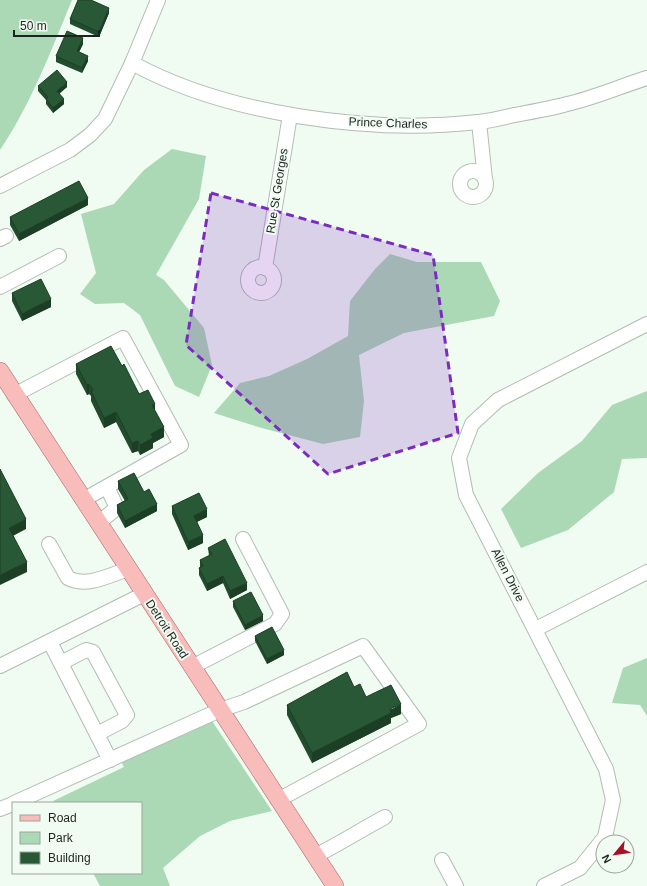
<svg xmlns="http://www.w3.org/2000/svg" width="647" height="886" viewBox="0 0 647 886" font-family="Helvetica,sans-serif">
<rect width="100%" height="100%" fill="#f0fbf2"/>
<!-- green -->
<g fill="#acd9b5">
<path d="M0,0H72C51,51 31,104 0,150Z"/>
<path d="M172,149L206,156L199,199L156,275L164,280L204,328L212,365L199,397L175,386L140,315L124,303L95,304L80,294L96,273L81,214L114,204L144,170Z"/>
<path d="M390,254L417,262H481L500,301L494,316L404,333L359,355L364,401L360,437L323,444L258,427L214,413L240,383L269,376L307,359L348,336L350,301L375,269Z"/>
<path d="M647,391V458L622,459L614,492L568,530L521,548L501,509L538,473L582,441L612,405Z"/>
<path d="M647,658V716L640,705L612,703L623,668Z"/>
<path d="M208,715L272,811L230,821L200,836L163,868L170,886H100L93,873H141V803H54L53,801L124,767L118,756Z"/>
</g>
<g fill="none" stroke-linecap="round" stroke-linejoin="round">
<defs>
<g id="minor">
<path d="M132,63C227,115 371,134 478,122C490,121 502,118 514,115C531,112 549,109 567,104C594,98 621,86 647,78"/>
<path d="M479,122L485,179"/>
<circle cx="473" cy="184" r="13"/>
<path d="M0,186L70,150L90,135L105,119L132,63L158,0"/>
<path d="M0,239L6,236"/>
<circle cx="261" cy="280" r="13"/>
<path d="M265,268L290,115"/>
<path d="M0,287L59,256"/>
<path d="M14,395L123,338L181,445L83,500"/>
<path d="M98,523L117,508L107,487"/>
<path d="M49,544L68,578C86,588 110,575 128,569"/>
<path d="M536,629L647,572"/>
<path d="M50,642L110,760"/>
<path d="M61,663L86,650L93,652L127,715L122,721L97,734"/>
<path d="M0,666L144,594"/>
<path d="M192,667L275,624L282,614L243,539"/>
<path d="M14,803L220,710L244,702L363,646L419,724L278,800"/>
<path d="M0,809L13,804"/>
<path d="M315,856C339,844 361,830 385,817"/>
<path d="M442,860L456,886"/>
<path d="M544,886L580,868L605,837L613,800L606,769L466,495L459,458L472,424L498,400L647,324"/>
</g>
<path id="major" d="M0,371L335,886"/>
</defs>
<!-- minor casing -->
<use href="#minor" stroke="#b2bcb4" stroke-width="16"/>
<!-- major casing -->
<use href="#major" stroke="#a96966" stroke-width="18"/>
<!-- minor -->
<use href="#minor" stroke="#fff" stroke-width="14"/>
<!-- major -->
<use href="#major" stroke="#f8bcba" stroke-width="17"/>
</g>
<!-- wall -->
<g fill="#224c2e">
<path d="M109,13L99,37L70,24V19Z"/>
<path d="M83,44L79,52L88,61L82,73L56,62V56Z"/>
<path d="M38,86L67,87L59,93L64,104L53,113L46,104V100L38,91Z"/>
<path d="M88,205L19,241L10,225V217Z"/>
<path d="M12,293L51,307L22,321L12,301Z"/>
<path d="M76,364L122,366L139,394L155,411L164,437L153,443V448L140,455L138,451L132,453L116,422L104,428L91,401V396L89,394L87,395L76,374Z"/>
<path d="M118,481L144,492L157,511L125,528L117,513V505L125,501L118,489Z"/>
<path d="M172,506L207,517L197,522L203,543L188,550L172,514Z"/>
<path d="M208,548L247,590L230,599L223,583L207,591L199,575V568L200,567V560L209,556Z"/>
<path d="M233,601L263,621L245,630L233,607Z"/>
<path d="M255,636L284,655L267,664L255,641Z"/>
<path d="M354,687L366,697L401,714L391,718V723L312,763L287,715V705Z"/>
</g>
<!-- shaded-wall -->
<g fill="#1c3e25">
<path d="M109,8V13L99,37V32Z"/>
<path d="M83,38V44L77,56V51Z"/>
<path d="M88,56V61L82,73V68Z"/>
<path d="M67,82V87L57,96V91Z"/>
<path d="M64,99V104L53,113V108Z"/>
<path d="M88,198V205L19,241V234Z"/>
<path d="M51,299V307L22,321V314Z"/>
<path d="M89,384V394L87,395V385Z"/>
<path d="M155,404V414L152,405Z"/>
<path d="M116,412V422L104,428V418Z"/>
<path d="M164,427V437L153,443V448L140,455V445L151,434Z"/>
<path d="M138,441V451L132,453V443Z"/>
<path d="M157,504V511L125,528V521Z"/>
<path d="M207,509V517L194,523V516Z"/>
<path d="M26,519V529L9,538V528Z"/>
<path d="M203,535V543L188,550V542Z"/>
<path d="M27,562V572L0,585V575Z"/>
<path d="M223,576V583L207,591V584Z"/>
<path d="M247,583V590L230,599V591Z"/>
<path d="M263,615V621L245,630V625Z"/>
<path d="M284,650V655L267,664V659Z"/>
<path d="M401,704V714L391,718V723L312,763V753Z"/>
</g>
<!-- building -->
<g fill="#285835" stroke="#1c3e25">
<path d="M78,0H91L109,8L99,32L70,19Z"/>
<path d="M67,31L83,38L77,51L88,56L82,68L56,56Z"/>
<path d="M57,70L67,82L57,91L64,99L53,108L46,99L48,97L38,86Z"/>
<path d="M79,181L88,198L19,234L10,217Z"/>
<path d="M41,279L51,299L22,314L12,293Z"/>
<path d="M111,346L122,366L124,364L139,394L148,390L155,404L152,405L164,427L151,434L153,438L140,445L138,441L132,443L116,412L104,418L91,391L93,390L89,384L87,385L76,364Z"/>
<path d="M0,469L26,519L9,528L27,562L0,575Z"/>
<path d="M134,473L144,492L149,489L157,504L125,521L117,505L128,499L118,481Z"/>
<path d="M199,493L207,509L194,516L203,535L188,542L172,506Z"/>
<path d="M225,539L247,583L230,591L223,576L207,584L199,568L203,566L200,560L212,554L208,548Z"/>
<path d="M251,592L263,615L245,625L233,601Z"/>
<path d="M272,627L284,650L267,659L255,636Z"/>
<path d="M347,672L354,687L360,684L366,697L391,685L401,704L390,709L391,713L312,753L287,705Z"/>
</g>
<!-- marked area -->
<path fill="#7b2cbf" fill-opacity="0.2" stroke="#7b2cbf" stroke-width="3" stroke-dasharray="8 5" stroke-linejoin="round" d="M211,193L433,255L458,433L328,474L186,345Z"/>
<g text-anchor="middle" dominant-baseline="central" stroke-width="4" stroke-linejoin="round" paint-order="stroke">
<!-- street labels -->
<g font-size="12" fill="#1f2320" stroke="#f0fbf2">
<text transform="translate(388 123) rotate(2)">Prince Charles</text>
<text transform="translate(277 191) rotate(-81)">Rue St Georges</text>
<text transform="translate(508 575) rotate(63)">Allen Drive</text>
<text transform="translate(167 629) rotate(57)">Detroit Road</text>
</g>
</g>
<!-- legend -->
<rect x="12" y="802" width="130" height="72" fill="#f0fbf2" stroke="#9ca59e"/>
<rect x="20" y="815" width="20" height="6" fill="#f8bcba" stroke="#9ca59e"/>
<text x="48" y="822" font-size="12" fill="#1f2320">Road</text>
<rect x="20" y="832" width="20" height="12" fill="#acd9b5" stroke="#9ca59e"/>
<text x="48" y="842" font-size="12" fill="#1f2320">Park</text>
<rect x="20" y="852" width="20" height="12" fill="#285835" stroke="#9ca59e"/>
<text x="48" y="862" font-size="12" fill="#1f2320">Building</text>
<!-- north arrow -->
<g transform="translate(615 854) rotate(241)"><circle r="19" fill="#f0fbf2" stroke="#9ca59e"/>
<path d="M0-3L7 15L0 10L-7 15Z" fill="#a81027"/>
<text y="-6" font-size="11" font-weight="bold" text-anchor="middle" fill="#1f2320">N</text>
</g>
<!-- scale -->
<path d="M14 30v6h85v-6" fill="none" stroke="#1f2320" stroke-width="2"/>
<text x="20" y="30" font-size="12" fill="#1f2320" stroke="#f0fbf2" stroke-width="3" paint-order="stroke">50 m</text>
</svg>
